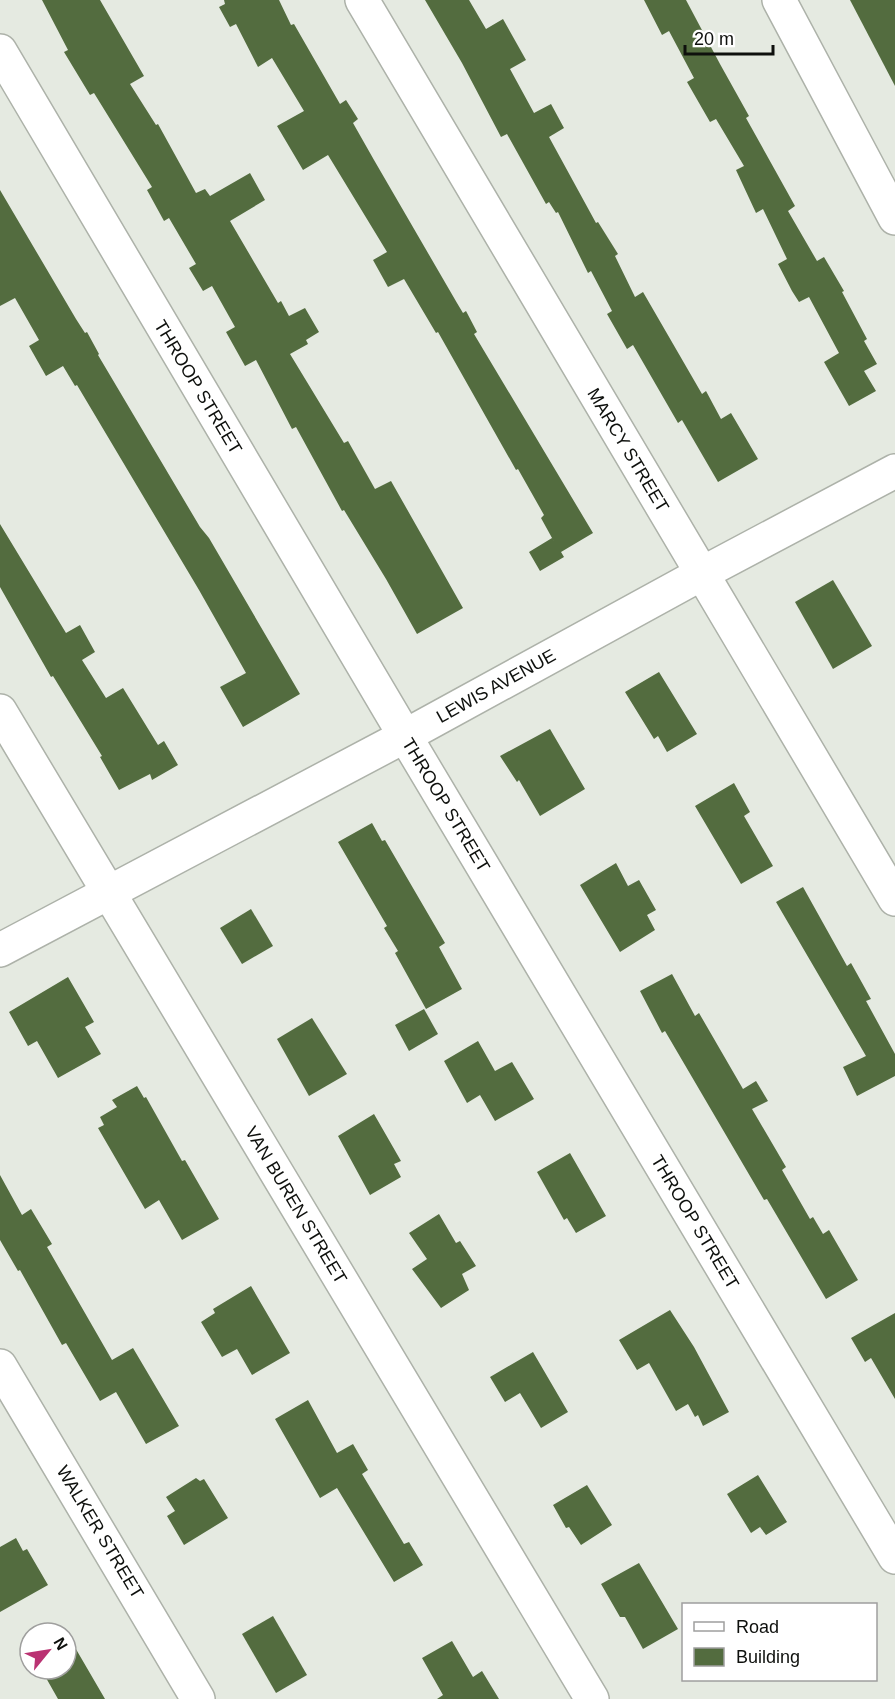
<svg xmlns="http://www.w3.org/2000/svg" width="895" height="1699" viewBox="0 0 895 1699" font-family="Arial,sans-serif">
<rect width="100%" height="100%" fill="#e5eae1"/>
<!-- building -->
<g fill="#536c3f">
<path d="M42,0H100L144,76L130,84L156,125L158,124L196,193L205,189L210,196L250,173L265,200L230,221L278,303L281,301L289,316L305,308L319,332L306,340L308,344L290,354L344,443L348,441L375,489L391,481L463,608L417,634L386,579L344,510L342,511L296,427L292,429L256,360L245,366L226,332L235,327L212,286L203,291L189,268L196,264L169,218L164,221L147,190L152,187L94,93L90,95L64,52L68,50Z"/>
<path d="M224,0H279L291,25L294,24L340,104L346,100L358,119L353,123L374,160L457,303L463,313L466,311L477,332L474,334L593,533L561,552L564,557L540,571L529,552L552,538L557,547L541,518L544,515L518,469L516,470L438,332L436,333L404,279L388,287L373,260L387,252L328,155L303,170L277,126L304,111L272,58L258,67L236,24L230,27L219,7L225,4Z"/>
<path d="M425,0H469L486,29L503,19L526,60L510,69L534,113L551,104L564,128L549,137L596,223L598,222L618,254L615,256L635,297L643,292L702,394L706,391L721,419L731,413L758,459L718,482L682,420L678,423L633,345L627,349L607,314L612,311L591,271L588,273L558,212L556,213L549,202L546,204L507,134L501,137L462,63Z"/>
<path d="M644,0H686L720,64L749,116L746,118L795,206L788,211L817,261L824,257L844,291L842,292L867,339L864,341L877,364L864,371L876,391L849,406L824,362L839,353L809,297L799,302L792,291L778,264L787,259L763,209L756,213L736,170L744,166L716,119L710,122L687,82L694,78L669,31L662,35Z"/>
<path d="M850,0H895V86Z"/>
<path d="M0,190L76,319L85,333L87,332L99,354L98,355L200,527L209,538L300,694L243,727L220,687L246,673L199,590L77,385L75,386L63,366L46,376L29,346L39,340L15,298L0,306Z"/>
<path d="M0,524L66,633L80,625L95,652L82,660L106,698L123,688L158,745L164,741L178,765L152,780L150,774L119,790L100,757L102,756L53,676L51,677L0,587Z"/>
<path d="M833,580L872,646L833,669L795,602Z"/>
<path d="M659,672L697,734L667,752L658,736L654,739L625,692Z"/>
<path d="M550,729L585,789L540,816L519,780L517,782L500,756Z"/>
<path d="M734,783L750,812L744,816L773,866L741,884L695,806Z"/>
<path d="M372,823L382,841L385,840L445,943L439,947L462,989L426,1009L395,953L398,951L384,928L387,926L338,842Z"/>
<path d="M616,863L628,886L639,880L656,910L647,915L655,930L620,952L580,885Z"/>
<path d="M803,887L847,966L851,963L871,999L866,1001L895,1054V1076L857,1096L843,1067L866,1056L776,902Z"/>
<path d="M251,909L273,946L242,964L220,928Z"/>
<path d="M672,974L695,1016L699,1013L743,1089L756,1081L768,1101L752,1109L786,1167L782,1170L810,1219L813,1217L823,1234L829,1230L858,1280L826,1299L767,1199L764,1200L665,1031L662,1033L640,991Z"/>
<path d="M68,977L94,1022L85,1027L101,1054L58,1078L37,1041L28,1046L9,1012Z"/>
<path d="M424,1009L438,1034L409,1051L395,1025Z"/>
<path d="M312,1018L347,1074L309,1096L277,1039Z"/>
<path d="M478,1041L495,1071L512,1062L534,1099L495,1121L480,1095L467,1103L444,1061Z"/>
<path d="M137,1086L144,1098L146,1097L182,1161L185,1160L219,1219L182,1240L159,1200L145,1209L98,1128L104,1125L100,1117L117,1107L112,1100Z"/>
<path d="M374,1114L401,1161L394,1164L401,1177L370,1195L338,1136Z"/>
<path d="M570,1153L606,1216L576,1233L567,1218L564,1220L537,1172Z"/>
<path d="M0,1175L22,1215L31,1209L52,1244L47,1247L112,1360L133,1348L179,1426L146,1444L116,1392L100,1401L66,1343L62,1345L20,1270L18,1271L0,1240Z"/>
<path d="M439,1214L456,1243L460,1241L476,1266L462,1274L469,1290L441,1308L412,1269L427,1259L409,1233Z"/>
<path d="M251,1286L290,1353L252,1375L237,1349L222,1357L201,1322L215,1313L213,1309Z"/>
<path d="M670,1310L694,1347L729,1412L703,1426L698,1415L695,1417L688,1404L676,1411L649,1363L637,1370L619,1340Z"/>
<path d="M895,1313V1399L871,1358L865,1362L851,1338Z"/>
<path d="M533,1352L568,1412L541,1428L520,1393L505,1402L490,1377Z"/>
<path d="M308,1400L337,1453L353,1444L368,1470L362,1474L404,1544L409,1542L423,1565L394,1582L337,1488L320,1498L275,1419Z"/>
<path d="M758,1475L787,1522L766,1535L760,1527L751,1533L727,1494Z"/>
<path d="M196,1478L200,1481L204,1479L228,1518L184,1545L167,1516L175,1511L166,1497Z"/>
<path d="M587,1485L612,1525L581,1545L569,1527L566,1528L553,1505Z"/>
<path d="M16,1538L23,1551L27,1549L48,1585L0,1612V1547Z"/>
<path d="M639,1563L678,1629L643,1649L625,1617H620L601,1584Z"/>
<path d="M273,1616L307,1675L276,1693L242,1634Z"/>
<path d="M66,1632L105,1699H58L41,1669H66Z"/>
<path d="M452,1641L473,1677L482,1671L499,1699H437L443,1695L422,1658Z"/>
</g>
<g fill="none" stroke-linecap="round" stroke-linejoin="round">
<defs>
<g id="minor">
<path d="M362,0L895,899"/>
<path d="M779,0L895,218"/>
<path d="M0,51L405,736L895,1557"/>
<path d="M0,711L592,1699"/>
<path d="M0,950L405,736L701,574L895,471"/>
<path d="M0,1366L198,1699"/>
</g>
</defs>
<!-- minor casing -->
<use href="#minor" stroke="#adb2a9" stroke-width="36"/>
<!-- minor -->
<use href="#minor" stroke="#fff" stroke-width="33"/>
</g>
<g text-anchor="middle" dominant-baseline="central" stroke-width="4.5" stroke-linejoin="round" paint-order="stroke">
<!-- street labels -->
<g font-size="18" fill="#0e100d" stroke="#fff">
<text transform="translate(198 387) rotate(59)">THROOP STREET</text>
<text transform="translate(628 450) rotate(59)">MARCY STREET</text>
<text transform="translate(496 686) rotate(-29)">LEWIS AVENUE</text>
<text transform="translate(446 805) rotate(59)">THROOP STREET</text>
<text transform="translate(296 1205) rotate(59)">VAN BUREN STREET</text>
<text transform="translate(695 1222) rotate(59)">THROOP STREET</text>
<text transform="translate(100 1532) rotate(59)">WALKER STREET</text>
</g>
</g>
<!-- legend -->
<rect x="682" y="1603" width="195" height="78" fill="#ffffff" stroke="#9f9f9e" stroke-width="1.5"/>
<rect x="694" y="1622" width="30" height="9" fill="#ffffff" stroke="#9f9f9e" stroke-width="1.5"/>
<text x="736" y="1633" font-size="18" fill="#0e100d">Road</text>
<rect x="694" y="1648" width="30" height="18" fill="#536c3f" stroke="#9f9f9e" stroke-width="1.5"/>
<text x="736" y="1663" font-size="18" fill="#0e100d">Building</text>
<!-- north arrow -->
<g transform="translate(48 1651) rotate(60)"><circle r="28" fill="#ffffff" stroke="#9f9f9e" stroke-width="1.5"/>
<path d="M0-4.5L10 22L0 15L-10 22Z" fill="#ba3272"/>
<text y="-9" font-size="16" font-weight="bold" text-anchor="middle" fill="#0e100d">N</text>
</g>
<!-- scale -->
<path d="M685 45v9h88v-9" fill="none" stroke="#0e100d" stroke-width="3"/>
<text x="694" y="45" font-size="18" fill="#0e100d" stroke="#ffffff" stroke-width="4.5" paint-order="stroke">20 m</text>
</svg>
